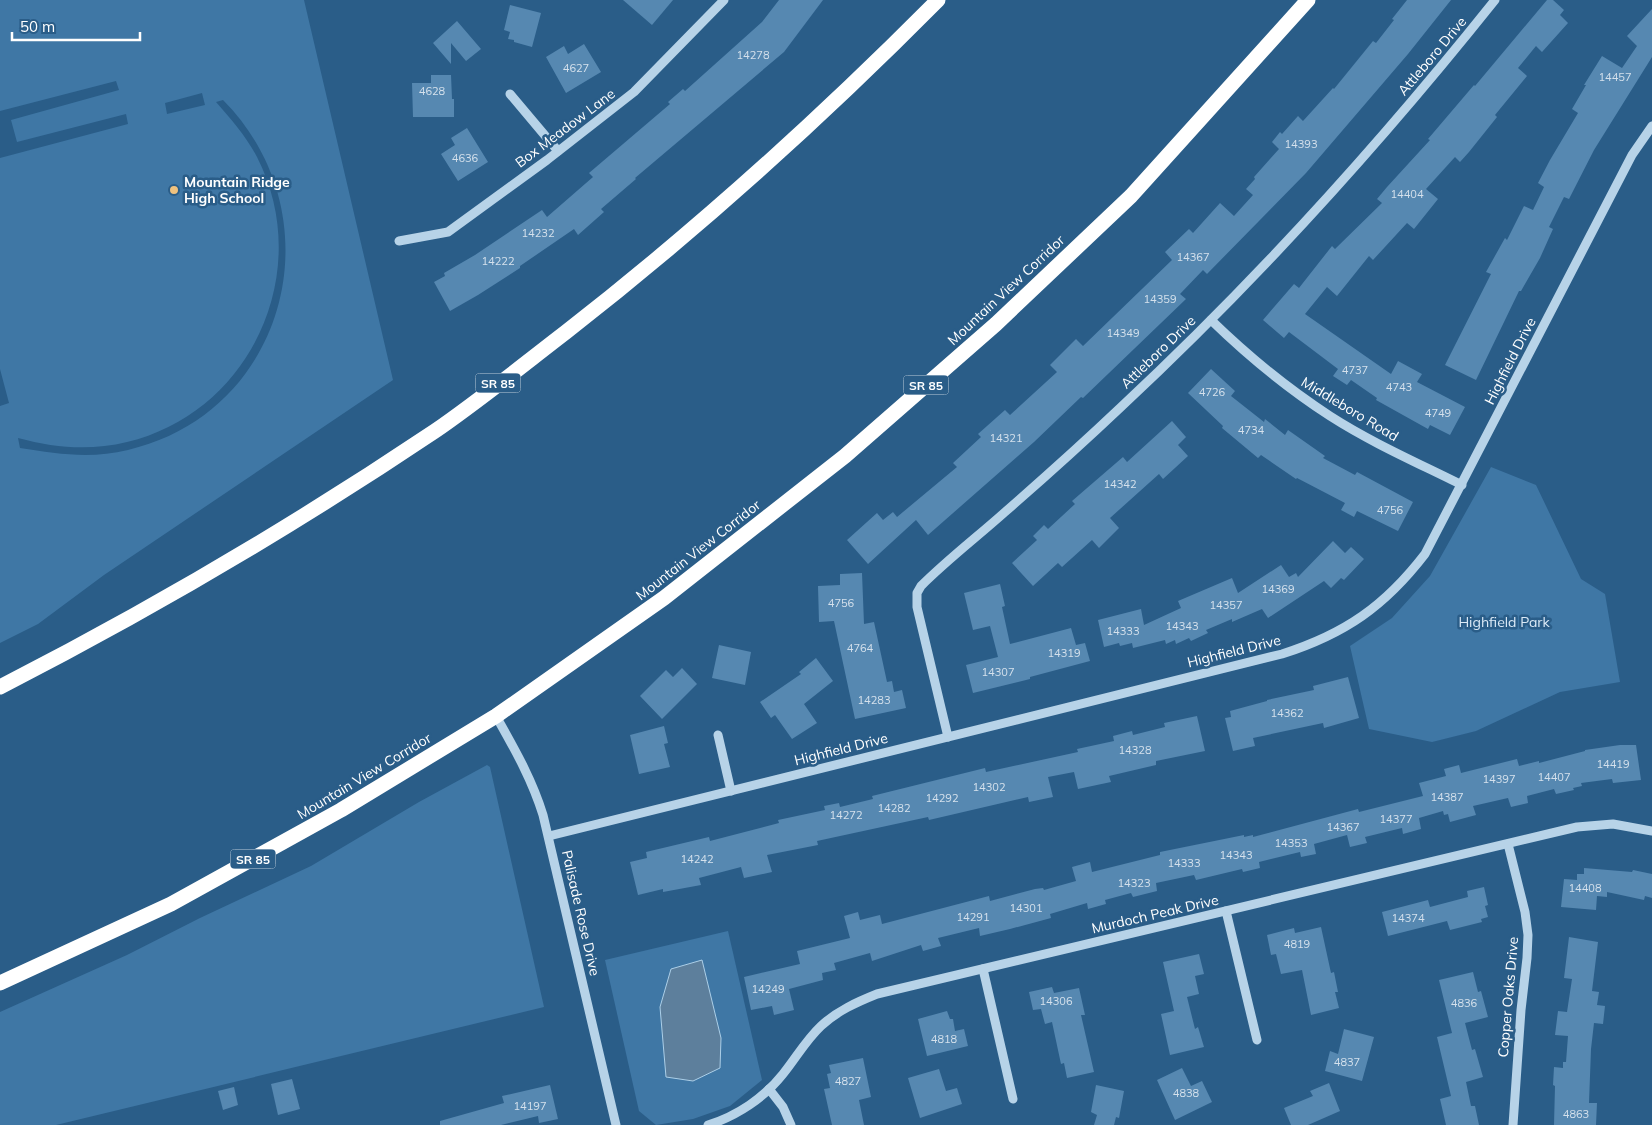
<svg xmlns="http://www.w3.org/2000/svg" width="1652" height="1125" viewBox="0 0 1652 1125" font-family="Mulish,sans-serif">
<rect width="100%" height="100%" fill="#2a5d88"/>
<!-- green -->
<g fill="#3f77a5" fill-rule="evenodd">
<path d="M0,0H304L393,380L104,575L38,624L0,643V406L9,403L0,369V158L128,124L126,114L17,142L11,120L119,90L116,81L0,111ZM202,93L205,105L167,114L165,103ZM223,100C337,215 289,412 128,450C91,459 57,454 20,448L18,438C55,448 90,451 127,442C252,412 315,270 257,157C246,136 231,119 216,102Z"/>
<path d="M1491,467L1536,485L1581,579L1605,594L1620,682L1560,692L1476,731L1432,742L1369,729L1350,646L1392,618L1430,576Z"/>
<path d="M487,765L490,767L544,1007L56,1125H0V1012L127,955L200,918L311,866L419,802Z"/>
<path d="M728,931L762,1080L730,1106L693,1119L656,1125L639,1111L605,960Z"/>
</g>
<!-- water -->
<path fill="#5d7f9c" stroke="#accfe8" d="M702,960L721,1038L720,1068L693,1081L666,1077L660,1007L671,969Z"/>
<!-- building -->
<g fill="#5688b1">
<path d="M623,0H673L652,25Z"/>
<path d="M779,0H823L784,52L635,178L636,179L601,209L604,212L578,235L574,229L520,266V268L478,295L450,311L434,282L445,276L444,273L475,255L542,210L547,217L593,177L589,173L670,104L668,102L683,89L685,91L762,22Z"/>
<path d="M1407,0H1451L1408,54L1306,173L1207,274L1203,270L1180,294L1186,299L1083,398L1081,397L1034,442L928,535L916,520L868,564L847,540L877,513L883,520L893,512L897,517L957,467L953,463L981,437L978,434L1005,410L1010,415L1057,372L1050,365L1076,339L1083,346L1172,260L1165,252L1189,229L1193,233L1220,203L1234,216L1253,195L1246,189L1255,179L1254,177L1279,149L1272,142L1280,132L1282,134L1298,116L1303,121L1333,88L1334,89L1373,41L1376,43L1394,20L1392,19Z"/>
<path d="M1547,0H1553L1564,10L1560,15L1568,23L1542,52L1536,46L1518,68L1527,76L1495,115L1497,117L1469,152L1460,162L1455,157L1426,189L1438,199L1414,229L1407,223L1373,260L1369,256L1337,296L1327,287L1305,314L1391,374L1398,361L1422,374L1417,382L1465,407L1450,435L1430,425L1428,429L1376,400L1377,398L1351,380L1347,385L1333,376L1338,369L1289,332L1284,338L1263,320L1294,284L1299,288L1332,246L1335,249L1382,203L1377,199L1387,187L1430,140L1428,139L1474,85L1475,86Z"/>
<path d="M510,5L541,13L532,47L514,42V40L508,39L510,32L504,30Z"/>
<path d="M1652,9V57L1594,150L1569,199L1564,197L1549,227L1553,229L1540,258L1521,291H1519L1476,380L1445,365L1491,274L1486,272L1505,238L1507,240L1524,206L1533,210L1544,187L1538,183L1550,160L1578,113L1572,109L1586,85H1584L1602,56L1622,68L1637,46L1627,36Z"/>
<path d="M457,21L481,49L466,61L451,43V64L433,43Z"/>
<path d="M584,44L601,72L566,93L546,57L564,46L568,54Z"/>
<path d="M431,75H451L452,99H454V117H413L412,83H431Z"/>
<path d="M467,128L488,162L458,181L441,154L455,145L451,138Z"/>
<path d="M1211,369L1235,391L1231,396L1264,422L1265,419L1285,435L1288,430L1325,456L1323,458L1355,475L1357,472L1413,502L1398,531L1357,511L1354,517L1341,510L1345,503L1297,478L1296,479L1261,455L1258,458L1222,428L1223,426L1188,393Z"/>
<path d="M1172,421L1186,437L1178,445L1188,456L1163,479L1159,474L1110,518L1119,528L1099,548L1092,540L1062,567L1058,563L1033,586L1012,563L1037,540L1033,536L1044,525L1048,529L1075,504L1072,501L1123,457L1127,462Z"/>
<path d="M1333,541L1345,553L1351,547L1364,559L1344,580L1341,578L1331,588L1324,581L1268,618L1262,609L1232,622V619L1206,630L1208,633L1191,641L1189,638L1176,644L1175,640L1166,644L1165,640L1133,648L1132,643L1120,646L1119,643L1104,647L1098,620L1141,609L1144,625L1181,608L1178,601L1232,578L1238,593L1281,565L1289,577L1296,573L1298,577Z"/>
<path d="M862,573L864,624L874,622L887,682L892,681L894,692L902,690L906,708L855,719L834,621L819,622L818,586L840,585V574Z"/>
<path d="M1000,584L1005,606L1002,607L1010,644L1071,628L1076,645L1085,643L1090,661L1030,677V679L973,693L966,665L998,657L990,626L973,630L964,593Z"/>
<path d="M719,645L751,652L745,685L712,678Z"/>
<path d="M816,658L833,681L804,704L817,723L792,739L775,715L771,718L760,702L801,674L799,672Z"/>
<path d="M682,668L697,684L662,719L640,696L666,670L673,677Z"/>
<path d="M1348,677L1359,718L1324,728L1323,723L1253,738L1255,746L1233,751L1225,718L1231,717L1230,711L1267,701V700L1314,690L1313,686Z"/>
<path d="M1197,716L1205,751L1156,761V765L1109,776L1111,782L1078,789L1074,772L1048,777L1053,797L1029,802L1028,797L929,820L928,817L817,841L818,845L767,855L772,872L744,878L741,867L699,878L701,885L663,892V889L638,895L630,862L647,858L646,852L709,837L710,841L779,823L778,820L825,810L824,806L839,803L840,807L873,799L872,796L977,770L985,768L986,772L1078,752L1077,749L1114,741L1113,736L1132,731L1133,735L1165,727L1164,723Z"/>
<path d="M664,726L668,743L664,744L670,767L639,774L630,735Z"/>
<path d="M1620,745H1636L1641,780L1613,783L1612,779L1581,783L1582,786L1573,788L1574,790L1556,794L1554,789L1527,796L1528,803L1511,807L1508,798L1473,806L1476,815L1450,822L1448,814L1444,815L1443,811L1419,818L1421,829L1403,834L1402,828L1365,837L1367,843L1350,847L1347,835L1314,844L1316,854L1301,857L1300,852L1259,862L1260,868L1243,872L1242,869L1196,880L1194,875L1156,883L1157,891L1133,897L1131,893L1105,900L1106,904L1088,909L1087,903L1050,914L1051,918L1010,929L980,936L979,928L938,938L941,946L923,951L921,945L872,961L870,953L834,963L836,970L822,973L823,980L789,989L794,1010L774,1015L772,1006L751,1010L744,977L800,964L797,951L850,938L844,916L858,912L860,920L880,915L882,924L989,896L990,901L1035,889L1043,888L1044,890L1076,881L1072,867L1090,862L1092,872L1160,855V852L1244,835V837L1253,835V837L1358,809L1359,812L1423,796L1419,783L1446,776L1444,769L1459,765L1461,773L1517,759L1519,766L1539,761V763L1585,751V750Z"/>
<path d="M1584,868L1632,872L1633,870L1652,874V898L1645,896L1644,900L1607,892V897L1597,896L1596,910L1561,907L1564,879L1577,880V874H1584Z"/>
<path d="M1484,887L1488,905L1485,906L1488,917L1481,919L1482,922L1450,930L1447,921L1388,936L1382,912L1428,900L1430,907L1468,897L1467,891Z"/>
<path d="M1321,927L1331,973L1334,972L1338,992H1335L1339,1008L1311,1015L1302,970L1281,974L1276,954L1271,955L1267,935L1294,928L1295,933Z"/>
<path d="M1569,937L1598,942L1592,991L1599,992L1597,1005L1605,1006L1603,1024L1594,1023L1591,1049L1589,1103H1597L1596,1125H1554L1555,1086L1553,1085L1554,1067L1563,1068V1062H1566L1568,1036L1555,1035L1558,1011L1567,1012L1572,979L1564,978Z"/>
<path d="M1199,954L1204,974L1195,976L1199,994L1187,997L1195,1029L1198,1027L1204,1047L1170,1055L1161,1014L1174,1011L1163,962Z"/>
<path d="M1473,972L1478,992L1481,991L1488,1017L1465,1023L1472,1050L1475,1049L1483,1077L1466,1082L1471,1106H1475L1479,1125H1446L1440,1099L1451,1096L1437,1037L1452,1033L1439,980Z"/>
<path d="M1052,987L1054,993L1079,988L1085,1015H1081L1094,1072L1067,1078L1064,1063L1061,1064L1052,1022L1045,1024L1041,1009L1033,1010L1029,992Z"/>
<path d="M947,1011L950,1019H953L955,1031L964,1029L968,1046L927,1056L918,1019Z"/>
<path d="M1344,1029L1374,1037L1362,1081L1325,1071L1330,1051L1338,1054Z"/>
<path d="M863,1058L871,1097L859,1100L864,1125H832L824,1089L830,1088L827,1074L831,1073L829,1065Z"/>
<path d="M1182,1068L1191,1086L1202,1081L1212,1102L1175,1120L1157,1080Z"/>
<path d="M939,1069L946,1091L957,1088L962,1104L920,1118L908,1078Z"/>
<path d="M292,1079L300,1109L278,1115L271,1084Z"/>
<path d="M1329,1083L1340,1111L1308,1125H1291L1284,1108L1313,1096L1310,1091Z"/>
<path d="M550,1085L558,1119L539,1123L538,1116L501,1125H440V1121L504,1103L502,1096Z"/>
<path d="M1096,1085L1124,1091L1119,1118L1116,1117L1114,1125H1094L1097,1115L1091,1112Z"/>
<path d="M234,1087L238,1105L223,1110L218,1091Z"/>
</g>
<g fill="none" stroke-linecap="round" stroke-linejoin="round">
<!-- minor -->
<g stroke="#b7d3e8" stroke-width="9">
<path d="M510,94L558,151"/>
<path d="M399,241L448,232L547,160L634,92L724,0"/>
<path d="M1211,320C1248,356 1287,388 1330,416C1372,443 1418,463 1462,485"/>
<path d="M496,716C514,748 532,779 543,815L616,1125"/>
<path d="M718,735L731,791"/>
<path d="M948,737L917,607V593L921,586C947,560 977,537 1005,512C1044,478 1083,443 1121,407C1256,281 1380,144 1495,0"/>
<path d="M549,836L1282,654C1345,634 1385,606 1425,554L1632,155L1652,126"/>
<path d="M1508,844L1525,912L1528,935L1527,958L1521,1010L1513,1125"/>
<path d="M1226,911L1257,1040"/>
<path d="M983,969L1013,1099"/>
<path d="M769,1089L783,1107L791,1125"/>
<path d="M708,1125C737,1116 764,1098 783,1074C796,1058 806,1040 821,1026C837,1011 857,1002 877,994L1577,827L1613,824L1652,831"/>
</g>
<!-- highway -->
<g stroke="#fff" stroke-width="15">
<path d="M0,687C150,610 295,525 435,431C480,400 523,365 566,332C697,230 821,118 938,0"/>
<path d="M0,983L171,904L341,810L496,716L664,598L845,456L996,324L1131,196L1308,0"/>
</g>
</g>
<!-- markers -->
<circle fill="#efc27f" stroke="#2a5d88" stroke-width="2" cx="174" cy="190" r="5"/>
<g text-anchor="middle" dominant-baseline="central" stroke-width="5" stroke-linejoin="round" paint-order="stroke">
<!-- number labels -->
<g font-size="11" fill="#d5e1ec">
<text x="753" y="55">14278</text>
<text x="576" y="68">4627</text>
<text x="1615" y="77">14457</text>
<text x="432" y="91">4628</text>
<text x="1301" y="144">14393</text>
<text x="465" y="158">4636</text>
<text x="1407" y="194">14404</text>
<text x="538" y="233">14232</text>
<text x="1193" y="257">14367</text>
<text x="498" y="261">14222</text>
<text x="1160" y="299">14359</text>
<text x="1123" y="333">14349</text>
<text x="1355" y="370">4737</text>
<text x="1399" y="387">4743</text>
<text x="1212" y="392">4726</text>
<text x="1438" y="413">4749</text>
<text x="1251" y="430">4734</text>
<text x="1006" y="438">14321</text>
<text x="1120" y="484">14342</text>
<text x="1390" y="510">4756</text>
<text x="1278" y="589">14369</text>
<text x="841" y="603">4756</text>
<text x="1226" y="605">14357</text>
<text x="1182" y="626">14343</text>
<text x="1123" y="631">14333</text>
<text x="860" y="648">4764</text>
<text x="1064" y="653">14319</text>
<text x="998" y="672">14307</text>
<text x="874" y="700">14283</text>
<text x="1287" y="713">14362</text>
<text x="1135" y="750">14328</text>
<text x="1613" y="764">14419</text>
<text x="1554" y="777">14407</text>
<text x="1499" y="779">14397</text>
<text x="989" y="787">14302</text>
<text x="1447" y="797">14387</text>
<text x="942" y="798">14292</text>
<text x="894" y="808">14282</text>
<text x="846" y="815">14272</text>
<text x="1396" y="819">14377</text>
<text x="1343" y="827">14367</text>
<text x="1291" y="843">14353</text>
<text x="1236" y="855">14343</text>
<text x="697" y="859">14242</text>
<text x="1184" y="863">14333</text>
<text x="1134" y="883">14323</text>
<text x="1585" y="888">14408</text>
<text x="1026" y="908">14301</text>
<text x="973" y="917">14291</text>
<text x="1408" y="918">14374</text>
<text x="1297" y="944">4819</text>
<text x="768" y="989">14249</text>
<text x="1056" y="1001">14306</text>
<text x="1464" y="1003">4836</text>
<text x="944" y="1039">4818</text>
<text x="1347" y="1062">4837</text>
<text x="848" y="1081">4827</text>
<text x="1186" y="1093">4838</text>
<text x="530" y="1106">14197</text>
<text x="1576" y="1114">4863</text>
</g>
<!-- shield labels -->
<g fill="#2a5d88" stroke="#bfcedb" stroke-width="1">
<rect x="475.5" y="373.5" width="45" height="19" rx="4"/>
<rect x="903.5" y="375.5" width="45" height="19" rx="4"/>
<rect x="230.5" y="849.5" width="45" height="19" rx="4"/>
</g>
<g font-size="12" font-weight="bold" fill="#fff">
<text x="498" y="383">SR 85</text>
<text x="926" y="385">SR 85</text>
<text x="253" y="859">SR 85</text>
</g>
<!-- street labels -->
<g font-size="14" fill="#fff" stroke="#2a5d88">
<text transform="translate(1432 56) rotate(-50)">Attleboro Drive</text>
<text transform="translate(565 128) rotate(-37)">Box Meadow Lane</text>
<text transform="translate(1006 290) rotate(-43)">Mountain View Corridor</text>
<text transform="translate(1158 352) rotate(-44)">Attleboro Drive</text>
<text transform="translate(1510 361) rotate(-63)">Highfield Drive</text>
<text transform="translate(1350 409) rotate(31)">Middleboro Road</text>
<text transform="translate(698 550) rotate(-38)">Mountain View Corridor</text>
<text transform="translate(1234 651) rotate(-14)">Highfield Drive</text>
<text transform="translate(841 749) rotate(-14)">Highfield Drive</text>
<text transform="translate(364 776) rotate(-31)">Mountain View Corridor</text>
<text transform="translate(581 913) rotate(77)">Palisade Rose Drive</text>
<text transform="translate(1155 914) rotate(-13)">Murdoch Peak Drive</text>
<text transform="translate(1508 997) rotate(-85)">Copper Oaks Drive</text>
</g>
<!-- poi labels -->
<g font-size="14" font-weight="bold" fill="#fff" stroke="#2a5d88" text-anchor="start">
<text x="184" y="182">Mountain Ridge<tspan x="184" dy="16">High School</tspan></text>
</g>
<!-- park labels -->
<g font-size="14" fill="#dbeaf7" stroke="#2a5d88">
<text x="1504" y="622">Highfield Park</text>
</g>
</g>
<!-- scale -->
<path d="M12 32v8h128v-8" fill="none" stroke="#ffffff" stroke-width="2.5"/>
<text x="20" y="32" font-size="15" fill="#ffffff" stroke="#2a5d88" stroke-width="4" paint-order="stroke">50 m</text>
</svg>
